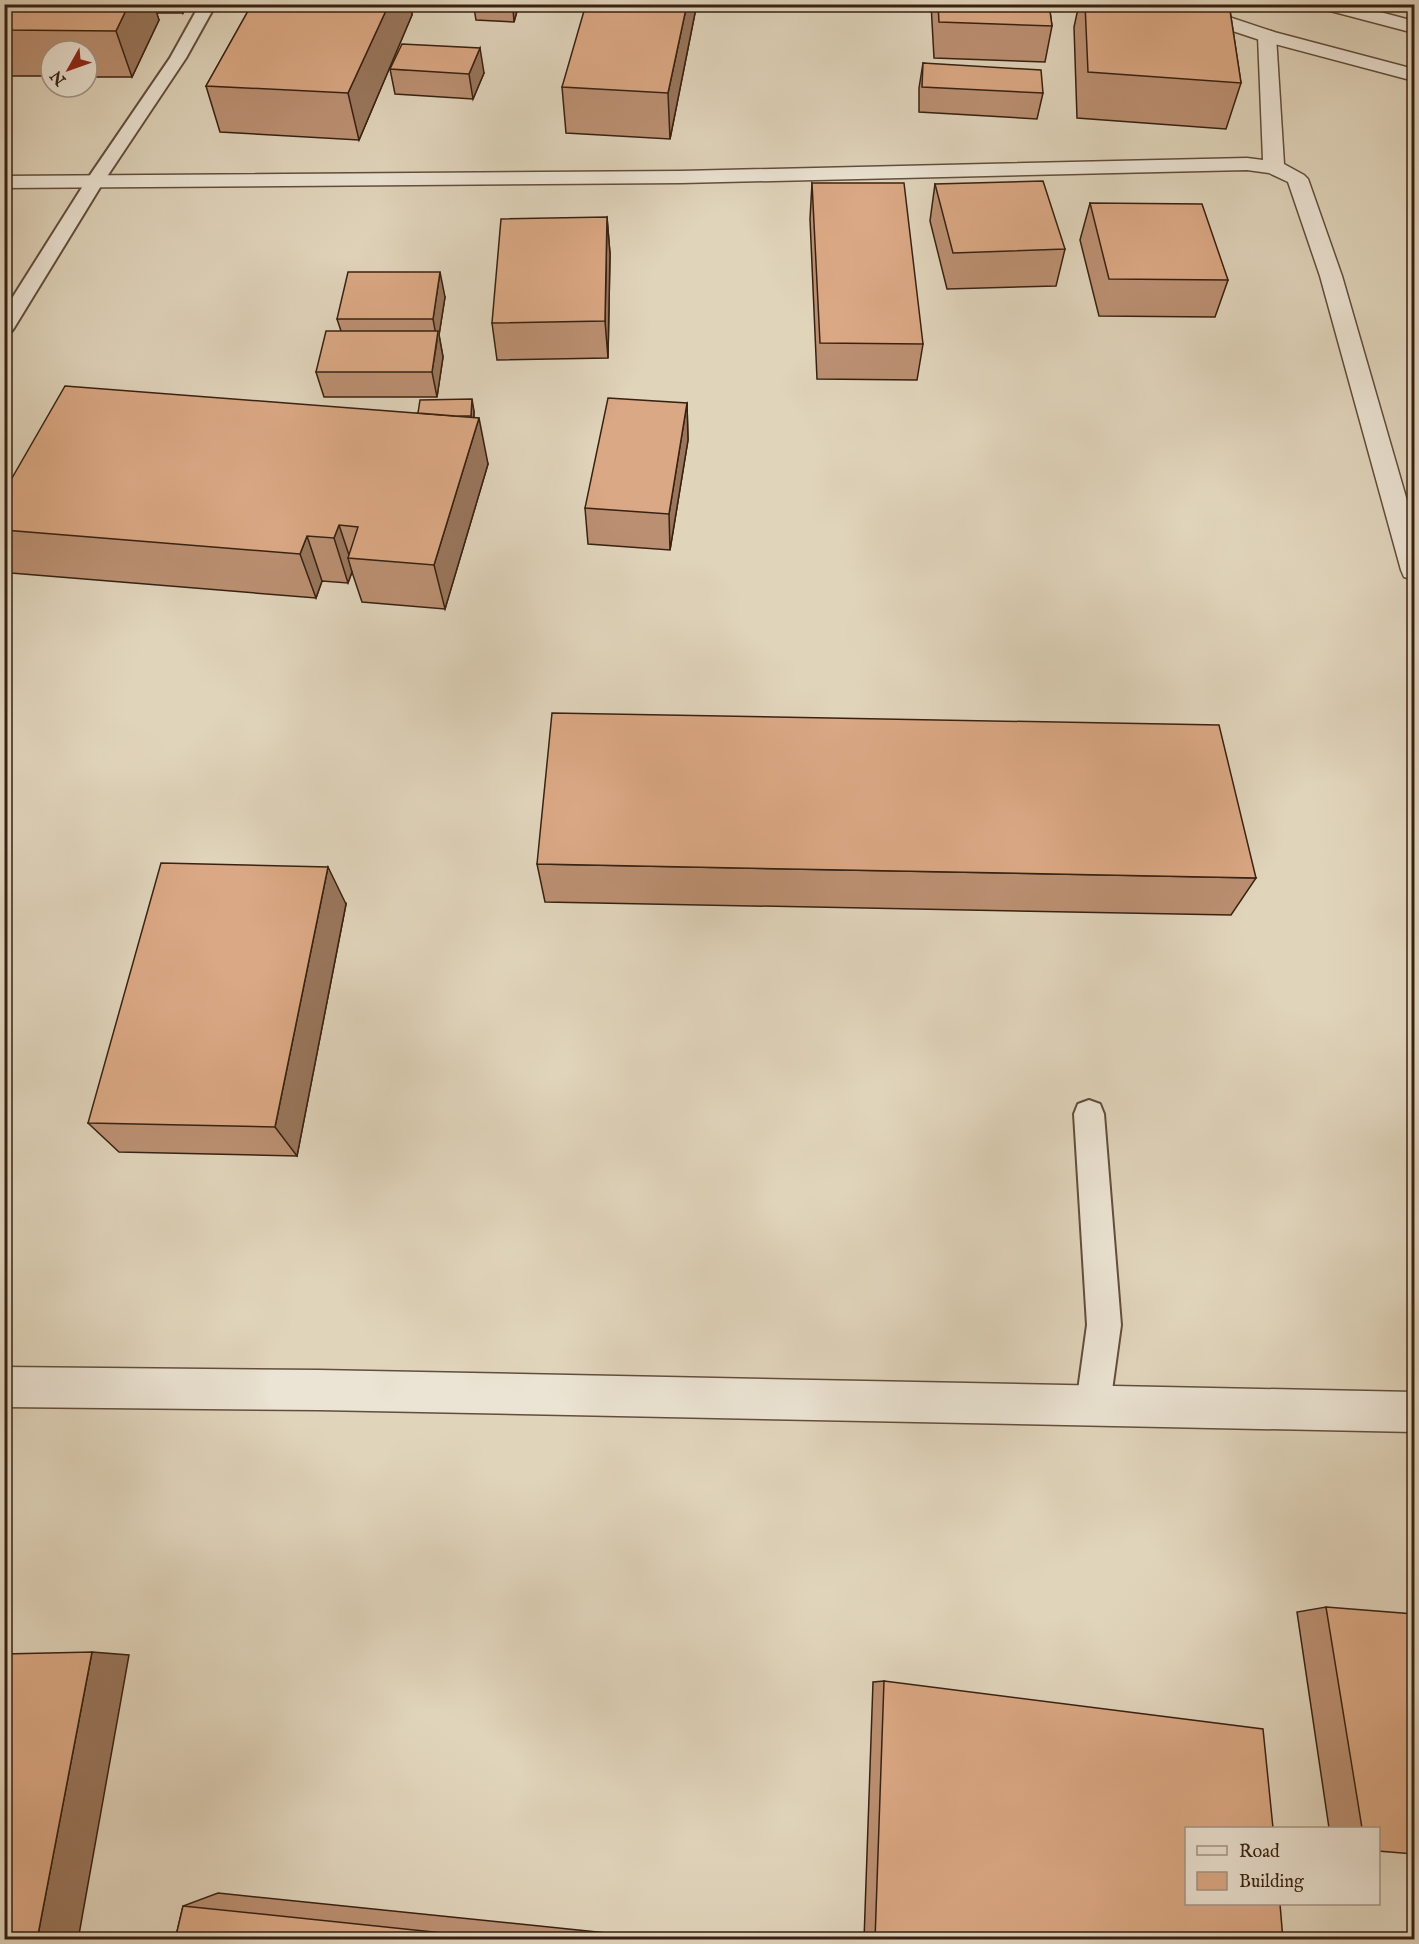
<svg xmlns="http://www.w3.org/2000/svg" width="1419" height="1944" viewBox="0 0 1419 1944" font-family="'IM FELL English',serif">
<rect width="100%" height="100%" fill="#e0d4bb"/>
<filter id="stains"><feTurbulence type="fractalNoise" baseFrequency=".00333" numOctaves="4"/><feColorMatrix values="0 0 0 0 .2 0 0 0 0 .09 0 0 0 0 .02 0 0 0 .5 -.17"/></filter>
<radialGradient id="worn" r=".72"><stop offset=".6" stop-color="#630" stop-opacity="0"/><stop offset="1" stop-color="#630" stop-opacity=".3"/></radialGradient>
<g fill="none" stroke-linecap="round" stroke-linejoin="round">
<defs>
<g id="service">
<path d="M200,4H216L186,58L104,181L14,328L11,332L4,334V311L86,181L170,58Z"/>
<path d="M1089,1100L1100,1104L1104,1114L1121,1325L1110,1405L1105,1417L1093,1422L1081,1417L1076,1405L1087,1325L1074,1114L1078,1104Z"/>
</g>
<g id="minor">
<path d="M1161,4H1190L1274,32L1414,69V81L1260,40L1163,8Z"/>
<path d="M1317,4H1350L1414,21V33L1319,8Z"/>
</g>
<g id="tertiary">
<path d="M1267,30L1274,32L1276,36L1284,164L1304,175L1308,179L1342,276L1414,525V580L1404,577L1401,570L1320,276L1288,182L1269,173L1247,170L681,183L4,188V176L681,171L1247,158L1263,160L1258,36L1260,32Z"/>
<path d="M4,1367L319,1370L1414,1392V1432L319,1410L4,1407Z"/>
</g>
</defs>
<!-- service casing -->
<use href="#service" stroke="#624e3c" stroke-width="4"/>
<!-- minor casing -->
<use href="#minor" stroke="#624e3c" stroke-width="3"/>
<!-- tertiary casing -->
<use href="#tertiary" stroke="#624e3c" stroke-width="3"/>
<!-- service -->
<use href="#service" fill="#ebe3d3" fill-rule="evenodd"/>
<!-- minor -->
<use href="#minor" fill="#ebe3d3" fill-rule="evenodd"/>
<!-- tertiary -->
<use href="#tertiary" fill="#ebe3d3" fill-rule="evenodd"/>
</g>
<!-- wall -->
<g fill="#bb9072" stroke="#382112" stroke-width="1.5">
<path d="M4,4H187L183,13H156L159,20L132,77H87V51H51V76H4Z"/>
<path d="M252,4H411L412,15L359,140L220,132L206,86Z"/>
<path d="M475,4H519L514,22L476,20L474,8Z"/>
<path d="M931,4H1049L1052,26L1045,62L934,58Z"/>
<path d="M1079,4H1229L1241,83L1226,129L1077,118L1074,27Z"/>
<path d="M695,13L670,139L566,133L562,87Z"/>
<path d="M923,63L1043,93L1037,119L919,112V88Z"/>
<path d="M390,69L484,73L473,99L395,94Z"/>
<path d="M812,183L923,344L917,380L817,379L810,219Z"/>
<path d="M935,184L1065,249L1056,286L947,289L930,221Z"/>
<path d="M1090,203L1228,280L1215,317L1099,316L1080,240Z"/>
<path d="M607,217L610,254L608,358L497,360L492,323Z"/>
<path d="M445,297L439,335L443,357L437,397H324L316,372L341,331L337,319Z"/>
<path d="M687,403L688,440L670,550L588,544L585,508Z"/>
<path d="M474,411V417L488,464L445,609L362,602L352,572L348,583L322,581L316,598L11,573L4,562V492L418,413Z"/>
<path d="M537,864L1256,878L1231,915L545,902Z"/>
<path d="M346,904L297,1156L119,1152L88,1123Z"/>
<path d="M1326,1607L1378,1828H1329L1297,1612Z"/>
<path d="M884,1681L1283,1940H864L873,1682Z"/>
<path d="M218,1893L675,1940H175L183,1906Z"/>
</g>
<!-- shaded-wall -->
<g fill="#99765c" stroke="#382112" stroke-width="1.5">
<path d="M129,4H154L159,20L132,77L116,31Z"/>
<path d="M181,4H187L183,13Z"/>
<path d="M389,4H411L412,15L359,140L348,93Z"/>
<path d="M514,4H519L514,22L513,9Z"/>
<path d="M687,4H695V13L670,139L668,93Z"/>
<path d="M480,48L484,73L473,99L469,74Z"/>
<path d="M607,217L610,254L608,358L605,321Z"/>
<path d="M440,272L445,297L439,335L443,357L437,397L432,372L437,341L433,319Z"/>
<path d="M472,399L474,411L473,428L471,416Z"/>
<path d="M687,403L688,440L670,550L669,514Z"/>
<path d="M479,418L488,464L445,609L434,565Z"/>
<path d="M339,525L350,558H348L352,572L348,583L334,538Z"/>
<path d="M307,536L322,581L316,598L300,554Z"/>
<path d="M328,867L346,904L297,1156L275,1127Z"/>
<path d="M92,1652L129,1655L78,1940H37Z"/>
</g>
<!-- building -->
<g fill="#daa884" stroke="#382112" stroke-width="1.5">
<path d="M4,4H129L116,31L4,30Z"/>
<path d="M252,4H389L348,93L206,86Z"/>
<path d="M475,4H514L513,9L474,8Z"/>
<path d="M586,4H687L668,93L562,87Z"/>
<path d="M938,4H1049L1052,26L939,22Z"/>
<path d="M1085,4H1229L1241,83L1088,72Z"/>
<path d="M402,44L480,48L469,74L390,69Z"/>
<path d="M923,63L1041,70L1043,93L922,87Z"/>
<path d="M1043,181L1065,249L953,253L935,184Z"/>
<path d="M812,183H904L923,344L820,343Z"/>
<path d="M1090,203L1202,204L1228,280L1109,279Z"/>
<path d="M607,217L605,321L492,323L501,219Z"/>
<path d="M348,272H440L433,319H337Z"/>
<path d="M326,331H438L432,372H316Z"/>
<path d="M65,386L479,418L434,565L348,558L358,527L339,525L334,538L307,536L300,554L4,530V492Z"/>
<path d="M608,398L687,403L669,514L585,508Z"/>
<path d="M472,399L471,416H456L418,413L420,400Z"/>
<path d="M552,713L1219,725L1256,878L537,864Z"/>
<path d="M161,863L328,867L275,1127L88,1123Z"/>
<path d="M1326,1607L1414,1614V1854L1378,1851V1828H1362Z"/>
<path d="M92,1652L37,1940H4V1654Z"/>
<path d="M884,1681L1263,1729L1273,1828H1186V1904H1280L1283,1940H875Z"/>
<path d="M183,1906L511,1940H175Z"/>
</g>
<!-- margin -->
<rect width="1419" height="1944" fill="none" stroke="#e0d4bb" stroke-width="24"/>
<rect x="6" y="6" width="1407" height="1932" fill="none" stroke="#382112" stroke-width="3"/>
<rect x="12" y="12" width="1395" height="1920" fill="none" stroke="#382112" stroke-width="1.5"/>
<!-- legend -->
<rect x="1185" y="1827" width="195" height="78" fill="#ebe3d3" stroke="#a39586" stroke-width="1.5"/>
<rect x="1197" y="1846" width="30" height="9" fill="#ebe3d3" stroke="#a39586" stroke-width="1.5"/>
<text x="1239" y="1857" font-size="18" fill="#382112">Road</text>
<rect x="1197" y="1872" width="30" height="18" fill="#daa884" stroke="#a39586" stroke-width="1.5"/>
<text x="1239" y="1887" font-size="18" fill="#382112">Building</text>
<!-- north arrow -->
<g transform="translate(69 69) rotate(230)"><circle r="28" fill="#ebe3d3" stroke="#a39586" stroke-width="1.5"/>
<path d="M0-4.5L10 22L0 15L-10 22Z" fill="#8f2418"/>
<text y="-9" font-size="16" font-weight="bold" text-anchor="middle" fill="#382112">N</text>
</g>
<rect width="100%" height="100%" filter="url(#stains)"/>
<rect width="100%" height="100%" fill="url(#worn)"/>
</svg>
